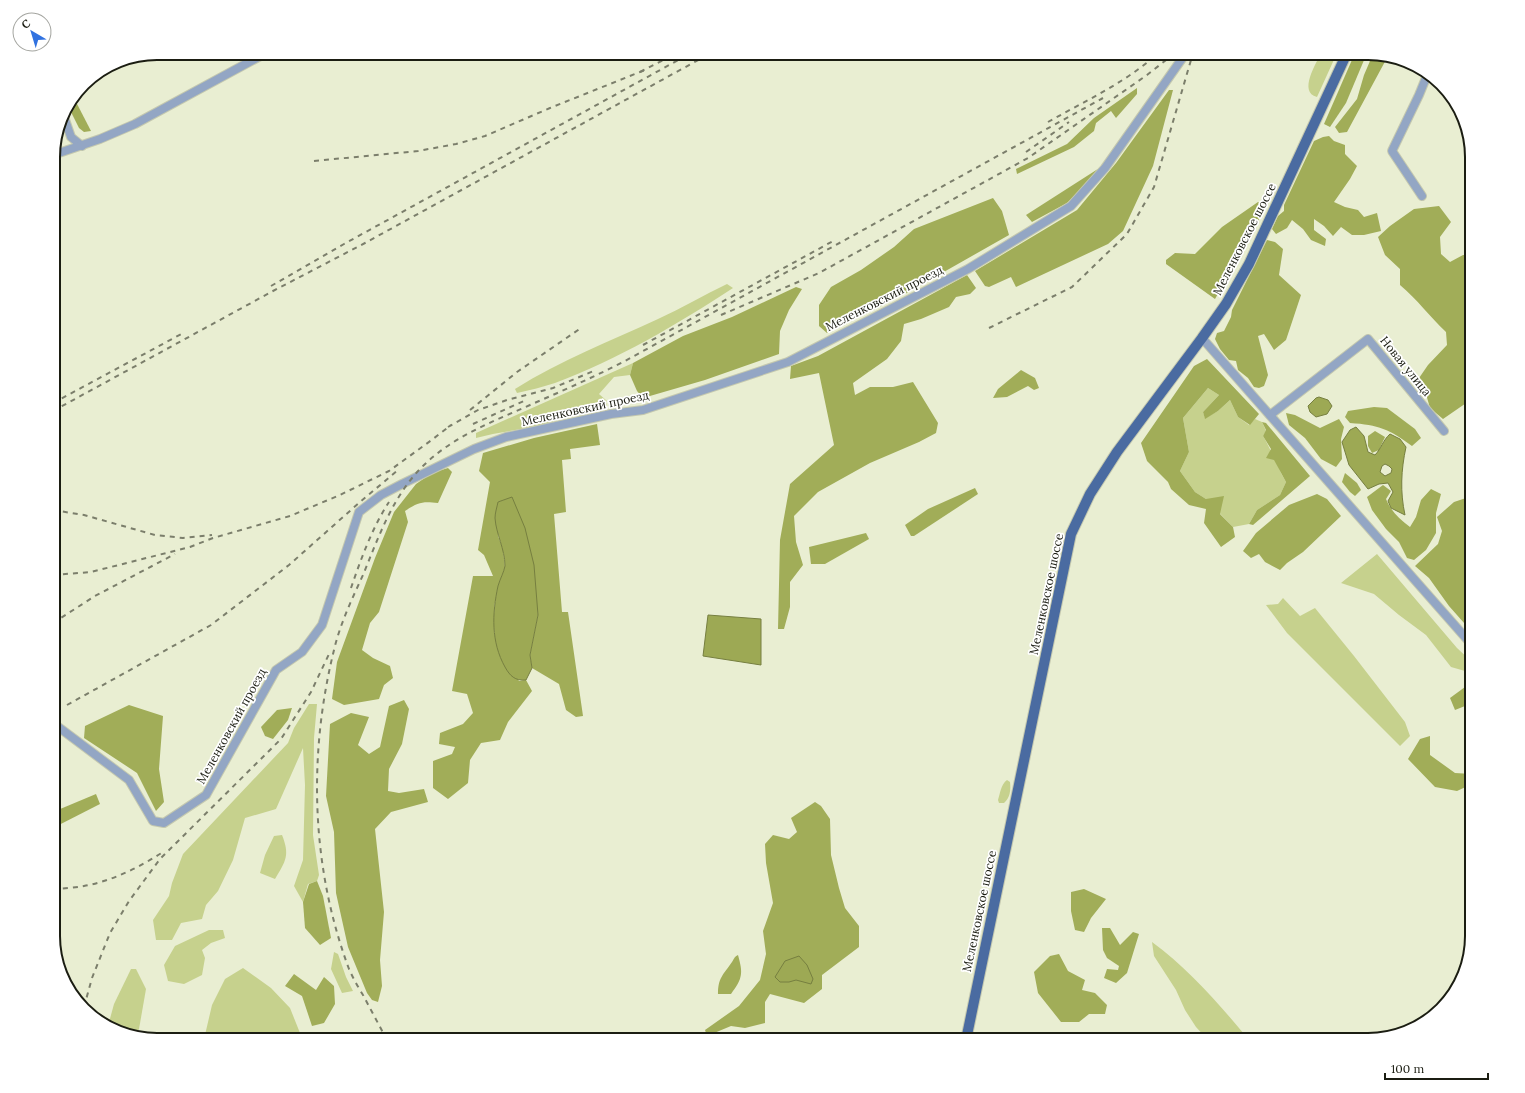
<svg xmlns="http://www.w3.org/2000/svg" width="1525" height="1093" viewBox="0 0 1525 1093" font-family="Lora,serif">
<rect width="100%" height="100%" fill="#e9eed2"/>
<!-- green -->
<g fill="#c6d18d">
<path d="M1321,53H1337L1317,97C1298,92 1316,64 1321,53Z"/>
<path d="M727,284L733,288C678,324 617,360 555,383C543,387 530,390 517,393L515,389C561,360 610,341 658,319C682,308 704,295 727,284Z"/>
<path d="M633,363L630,375L614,377L599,394L607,401V408C581,413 556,421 531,427C513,431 494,433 476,438V433Z"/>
<path d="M1208,388L1219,395L1203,412L1205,418L1218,411L1230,400L1238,417L1249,425L1255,419L1262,422L1266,431L1263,436C1272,451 1277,467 1286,482L1280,495L1257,510L1249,524L1233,527L1206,499L1195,492L1180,471L1189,452L1183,418Z"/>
<path d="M1377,554L1457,648L1472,662V673L1451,667L1426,635L1399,615L1374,594L1341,583Z"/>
<path d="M1283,598L1300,616L1315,608L1354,656L1405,722L1410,736L1400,746L1287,633L1266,605L1278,604Z"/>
<path d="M309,704H317L314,738L313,835L319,875L317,881L308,884L303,902L294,886L303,860L305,785L303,748L276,809L245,818L233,860L218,891L206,905L202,919L181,923L172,940H156L153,920L169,896L172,883L183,854L288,743L294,728Z"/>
<path d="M1007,780L1010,782C1011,790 1010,798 1004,803H999L998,800C1000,794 1001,784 1007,780Z"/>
<path d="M282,835C290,855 286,861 275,879L260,873L265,855L274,836Z"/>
<path d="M209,930H223L225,938L211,943L202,950L205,958L202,975L184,984L168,981L164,965L175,946Z"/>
<path d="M1152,942C1189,969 1220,1005 1249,1040H1208L1196,1027L1185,1010L1176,990L1154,956Z"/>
<path d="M334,952L338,954L346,977L353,991L342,993L331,969Z"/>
<path d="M243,968L271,988L290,1008L300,1033L289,1040H195L205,1035L212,1005L225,979Z"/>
<path d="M131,969H136L146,989L139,1029L135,1036L124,1035L108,1026L114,1004Z"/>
</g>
<!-- forest -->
<g fill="#a1ad58">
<path d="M1355,53H1367L1346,103L1330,127L1324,124Z"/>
<path d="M1373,54L1388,56L1347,132L1339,133L1335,127L1357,99L1364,75Z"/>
<path d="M1137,88V94L1116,118L1111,111L1096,123L1094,131L1074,147L1017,174L1016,169L1067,144L1094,118Z"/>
<path d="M1169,90H1173L1153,166L1123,231L1108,244L1016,287L1011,277L989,287L985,286L975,271L1077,210L1116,163Z"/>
<path d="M75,100L91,131L84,132L79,128L70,110L72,104Z"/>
<path d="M1329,136L1334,141L1345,145V154L1357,166L1350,179L1334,202L1345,207L1358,210L1364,217L1377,213L1381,231L1364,235H1352L1341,227L1333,236L1324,226L1314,219V230L1326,239L1325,246L1311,240L1303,229L1292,220L1287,228L1276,234L1272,229L1278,216L1284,211V205L1314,141L1323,137Z"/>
<path d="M1101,167L1097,174L1067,203L1032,222L1026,215Z"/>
<path d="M993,198L1002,211L1009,235L905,294L827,333L819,326V305L831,287L861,270L894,247L914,229Z"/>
<path d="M1258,202L1267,205L1215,299L1166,264V260L1175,253L1195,254L1222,227Z"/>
<path d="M1439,206L1451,222L1440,237L1441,254L1450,262L1463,255H1472V263L1464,264L1465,274L1472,279V399L1443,419L1430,408L1426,394L1417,381L1428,365L1447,345L1446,332C1430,317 1417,299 1400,285V269L1385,255L1378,237L1390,226L1414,209Z"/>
<path d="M1267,240L1275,242L1283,249L1279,275L1301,295L1286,340L1274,350L1264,334L1258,336L1268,375L1264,386L1259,388L1254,387L1248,378L1238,370L1236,361L1229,360L1220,349L1215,339L1217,333L1224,331L1231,317L1232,310Z"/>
<path d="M967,275L976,288L970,294L956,297L949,307L921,319L904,324L901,341L887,359L853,383L855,395L870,387H893L913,382L938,423L936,433L919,442L870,463L818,492L794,516L796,542L803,565L790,582V607L784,629H778L780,540L790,484L834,445L819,373L790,379L791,366L818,356Z"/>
<path d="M796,287L802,289L789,310L780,331L779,354L705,380L643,398L637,391L630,375L633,363L683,336L732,317Z"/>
<path d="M1207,359L1259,414L1250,425L1238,417L1230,400L1218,411L1205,419L1203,412L1219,395L1208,388L1183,418L1189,452L1180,471L1195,492L1206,499L1224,496L1220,514L1233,527L1235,537L1221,547L1204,523L1206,509L1189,505L1171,489L1168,482L1147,461L1141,443L1194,366Z"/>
<path d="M1021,370L1035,378L1039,388L1034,390L1028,386L1007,397L993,398L998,389Z"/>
<path d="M1374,407L1387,408L1415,429L1421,438L1412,446C1389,429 1379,425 1350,423L1345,417L1348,411Z"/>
<path d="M1286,413L1295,415L1320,428L1339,419L1344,427L1341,439L1342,459L1336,467L1321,459L1305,438L1289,425Z"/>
<path d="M1262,422L1266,423L1310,476L1253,525L1249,524L1257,510L1280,495L1286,482L1274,460L1266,458L1271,449L1263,436L1266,430Z"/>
<path d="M597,424L600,445L570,449L571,459L562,460L566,512L554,514L562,612H568L583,716L576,717L566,710L559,684L532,668L530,655L538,615L512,498L498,502V536L503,549L505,568L499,584L494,607V634L519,681L526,680L532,691L508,722L500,740L481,743L470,760L468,783L448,799L433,788V761L452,754L455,747L439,744L440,733L463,724L473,713L467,694L452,691L473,576H493L484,555L478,550L490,482L479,471L483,453L534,438Z"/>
<path d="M1375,431L1385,437L1379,450L1372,453L1368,446V436Z"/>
<path d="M448,468L452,472L438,503C423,501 418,502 405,511L408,522L379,612L370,623L362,650L373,658L390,666L393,678L384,685L379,699L344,705L332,699L337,662L375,558L394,512L416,484L432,473Z"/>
<path d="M1345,473L1357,483L1361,490L1355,496L1350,492L1342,482Z"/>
<path d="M1383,485L1391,491L1386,499C1391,511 1399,519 1410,527L1416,517L1421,500L1431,489L1441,494L1436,513V533L1426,550L1414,560L1407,558L1399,542L1386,529L1372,510L1367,497Z"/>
<path d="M975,488L978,494L914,536H911L905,525L928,509Z"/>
<path d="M1317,494L1327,499L1341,516L1303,552L1287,563L1280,570L1265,562L1259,554L1251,558L1243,551L1256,533L1289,505Z"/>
<path d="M1472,496V551H1470L1472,553V581L1464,575V582L1472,591V632L1449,606L1429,578L1415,566L1438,544L1442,531L1437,517L1454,502Z"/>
<path d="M866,533L869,539L825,564H811L809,547Z"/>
<path d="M1472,686V699L1465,706L1455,710L1450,698L1465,687Z"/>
<path d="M404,700L409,709L402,744L389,769L388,791L399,793L424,789L428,802L391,812L375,829L384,912L380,960L382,986L378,1002L372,1000L367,993L348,947L336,893L334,832L326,796L330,724L351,713L369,717L358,745L369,754L380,747L389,706Z"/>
<path d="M129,705L163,716L159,769L164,802L156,811L137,773L84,738L85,726Z"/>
<path d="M292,708L288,720L273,739L265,736L261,727L277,710Z"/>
<path d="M1430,736V755L1455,773L1472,774V784L1457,791L1435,787L1408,759L1420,739Z"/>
<path d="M96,794L100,804L53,828V812Z"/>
<path d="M815,802L821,806L830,819L831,855L839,888L845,908L859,926V947L822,975V989L804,1003L770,994L765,1002V1023L745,1028L731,1026L707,1036L705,1030L739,1006L760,980L766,954L763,931L773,903L766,863L765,844L773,835L789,839L797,832L791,818Z"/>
<path d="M317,881L323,896L331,938L320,945L305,928L303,902L309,884Z"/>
<path d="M1084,889L1106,899L1091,918L1084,932L1075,930L1071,911V892Z"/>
<path d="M1102,928H1110L1120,945L1133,932L1139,934L1127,973L1116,983L1104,978L1107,969L1118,970L1119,966L1107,958L1103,950Z"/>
<path d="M1059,954L1068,971L1085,980L1082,990L1095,993L1107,1005L1105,1014H1089L1079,1022H1061L1038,993L1034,972L1050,956Z"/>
<path d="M738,955C743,973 743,978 731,994H718C718,978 723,975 732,962C734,959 734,957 738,955Z"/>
<path d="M294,974L316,990L324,977L334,986L335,1004L324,1023L312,1026L302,996L285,986Z"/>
</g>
<!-- water -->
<g fill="#9da954" stroke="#767f40" fill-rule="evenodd">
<path d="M1319,397L1328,400L1332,406L1327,414L1316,417L1310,412L1308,406L1316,398Z"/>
<path d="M1356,427L1364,436L1368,452L1375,455C1381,449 1383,440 1390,434L1400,439L1406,447C1401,470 1400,492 1405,515L1391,508L1388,501L1393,492L1388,483L1379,484L1368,489L1349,465L1342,442L1350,430ZM1385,464L1389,466L1392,469L1391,473L1385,476L1380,472L1382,466Z"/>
<path d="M512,497L525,528L534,565L538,615L530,655L532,668L526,680C515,681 510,676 505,667C491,642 492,614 498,586C500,579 504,572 505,566C505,549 496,534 495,518C495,513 497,507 498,502Z"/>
<path d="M708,615L761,619V665L703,656Z"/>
<path d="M799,956L807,965L813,979L811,984L796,980L789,982H780L775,977L785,961Z"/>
</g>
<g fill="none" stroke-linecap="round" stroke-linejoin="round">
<defs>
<g id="minor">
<path d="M63,114L71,137L82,146"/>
<path d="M53,155L100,139L135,124L266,53"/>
<path d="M1422,196L1392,151L1419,95L1428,73"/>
<path d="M1202,338L1472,645"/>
<path d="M1270,415L1368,339L1444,431"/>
<path d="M53,723L129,780L153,821L164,823L206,795L276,670L302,652L322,625L359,512L381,495L402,484L474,449L506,437L611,414L643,410L788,362L968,269L1071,206L1105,168L1186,53"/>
</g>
<path id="major" d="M966,1040L1071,534L1090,494L1117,452L1202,338L1226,304L1249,264L1347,53"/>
</defs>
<!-- minor casing -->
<use href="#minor" stroke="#c4c8af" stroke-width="10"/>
<!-- major casing -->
<use href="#major" stroke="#c4c8af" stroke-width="12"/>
<!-- minor -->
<use href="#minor" stroke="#93a6c4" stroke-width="8"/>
<!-- major -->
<use href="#major" stroke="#4a6ba1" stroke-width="10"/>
<!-- rail -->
<g stroke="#7b7e6b" stroke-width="2" stroke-dasharray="5 5" stroke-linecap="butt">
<path d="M640,72L677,53"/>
<path d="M1048,122C1085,101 1127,82 1158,53"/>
<path d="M1026,152L1069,122"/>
<path d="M314,161L418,151L456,144L485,136L550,108L645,70"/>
<path d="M271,286L344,244L691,53"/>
<path d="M721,315L819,273L1028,158L1147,75L1175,53"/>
<path d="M989,328L1072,287L1127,234L1154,187L1193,53"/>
<path d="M643,345L835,240"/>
<path d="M53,403L185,332"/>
<path d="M470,410L517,372L581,328"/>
<path d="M53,411L273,291L365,243L711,53"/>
<path d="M473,424L526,400"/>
<path d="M448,427L478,410L507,400L553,388L596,370"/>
<path d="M53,510L84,515L155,535L183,538L212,535"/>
<path d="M53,575L91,572L190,547L213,538L290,516L340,495L389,471L433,439L451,425"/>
<path d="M351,588C361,559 372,528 389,502"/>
<path d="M53,623L95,596L175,554"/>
<path d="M67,705L211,625L289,565L360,502L398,470"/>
<path d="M53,890C63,888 74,888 84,886C112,881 140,867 163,852"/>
<path d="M84,1007L92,978L110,933L129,901L160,859L281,739L311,692L329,654"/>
<path d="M387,1040C379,1025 371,1010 363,995C358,987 353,978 349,969C311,867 308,755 334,650C340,624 352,599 363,575C379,536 393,495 424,465C454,436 492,422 530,405C562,391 594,377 625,361L1103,98"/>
</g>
</g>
<g text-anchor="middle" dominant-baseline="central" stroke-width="3.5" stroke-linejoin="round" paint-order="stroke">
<!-- street labels -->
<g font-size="12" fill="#1b1d12" stroke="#fff">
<text transform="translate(1244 239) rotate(-63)">Меленковское шоссе</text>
<text transform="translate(884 298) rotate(-27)">Меленковский проезд</text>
<text transform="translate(1406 366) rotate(51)">Новая улица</text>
<text transform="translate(585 408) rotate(-12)">Меленковский проезд</text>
<text transform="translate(1046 594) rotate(-78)">Меленковское шоссе</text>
<text transform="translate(231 726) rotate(-61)">Меленковский проезд</text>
<text transform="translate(979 911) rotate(-78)">Меленковское шоссе</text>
</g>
</g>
<!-- crop -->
<path d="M0 0H1525V1093H0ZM157 60H1368A97 97 0 0 1 1465 157V936A97 97 0 0 1 1368 1033H157A97 97 0 0 1 60 936V157A97 97 0 0 1 157 60Z" fill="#fff" fill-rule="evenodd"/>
<path fill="none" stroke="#1b1d12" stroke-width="2" d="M157 60H1368A97 97 0 0 1 1465 157V936A97 97 0 0 1 1368 1033H157A97 97 0 0 1 60 936V157A97 97 0 0 1 157 60Z"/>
<!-- north arrow -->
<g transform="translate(32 32) rotate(322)"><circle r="19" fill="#ffffff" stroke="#a4a5a0"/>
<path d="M0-3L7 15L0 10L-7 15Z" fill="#3172e0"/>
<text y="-6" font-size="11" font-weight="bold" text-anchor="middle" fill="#1b1d12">С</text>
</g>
<!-- scale -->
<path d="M1385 1073v6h103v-6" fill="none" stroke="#1b1d12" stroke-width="2"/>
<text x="1391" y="1073" font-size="12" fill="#1b1d12" stroke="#ffffff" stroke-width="3" paint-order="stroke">100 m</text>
</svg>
